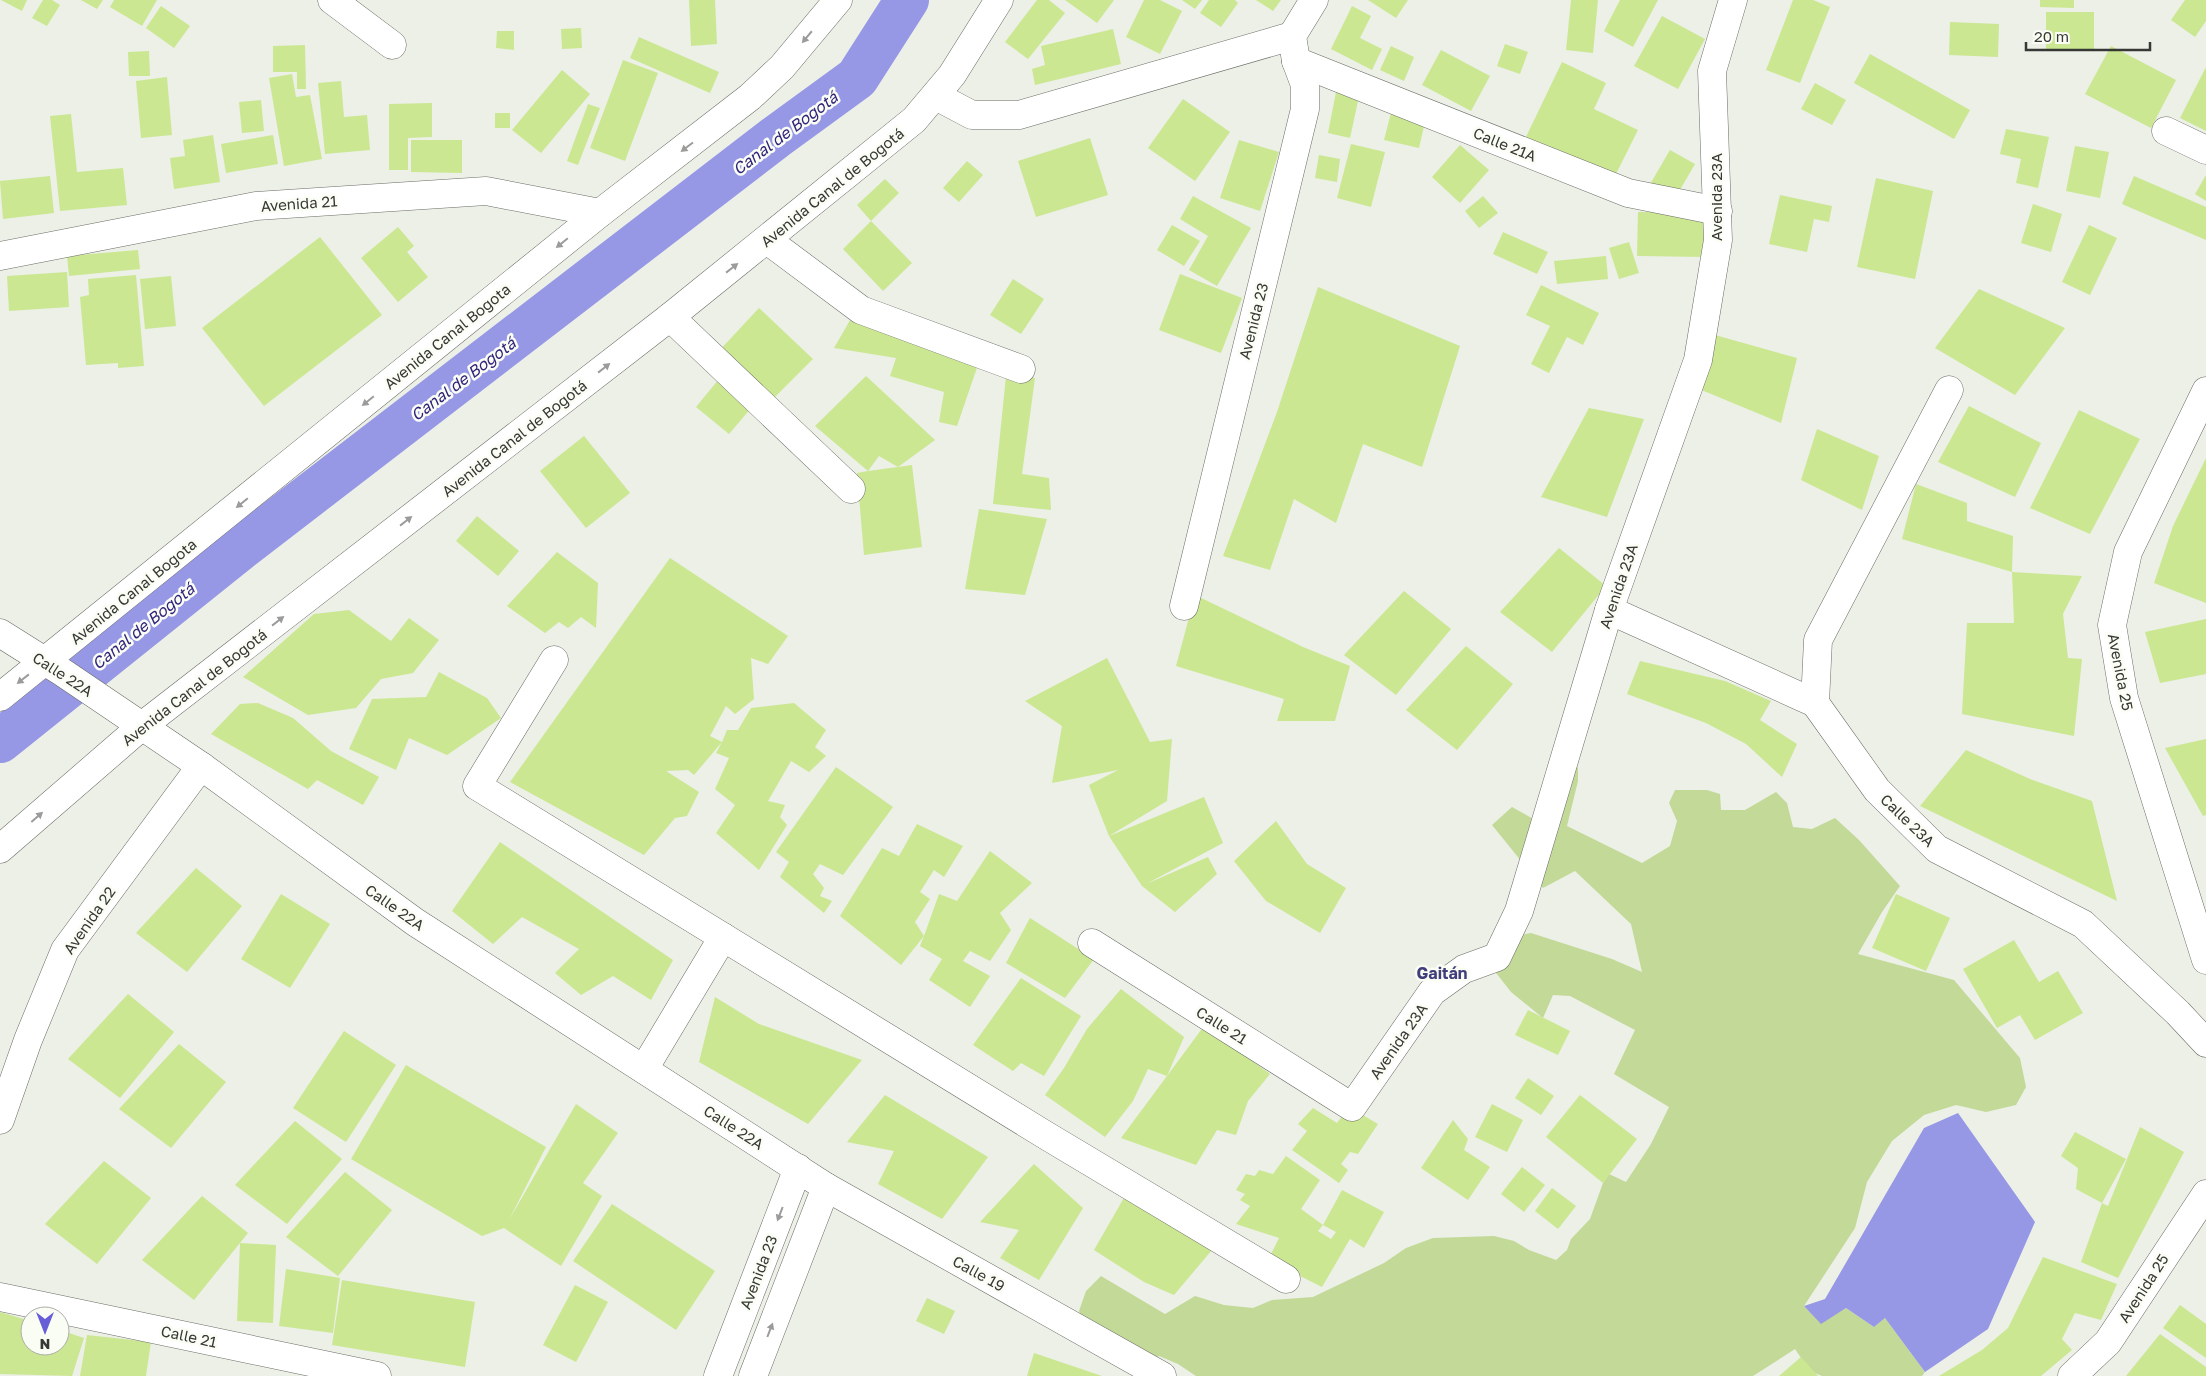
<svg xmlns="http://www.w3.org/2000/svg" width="2206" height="1376" viewBox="0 0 2206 1376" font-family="'Golos Text',sans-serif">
<rect width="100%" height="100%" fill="#ecf0e7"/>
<!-- green -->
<path fill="#c3d998" d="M1578,767V781L1567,826L1642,863L1670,846L1677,821L1669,803L1675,790H1707L1720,794L1721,810H1745L1776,792L1787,803L1793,827L1812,829L1835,818L1859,840L1900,886L1882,912L1858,954L1954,980L2020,1058L2026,1087L2016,1105L1986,1112L1956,1105L1924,1115L1892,1141L1867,1182L1855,1228L1804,1306L1821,1323L1846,1308L1874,1327L1885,1318L1925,1372L1922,1376H1822L1810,1371L1795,1349L1753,1376H1196L1178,1364L1159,1356L1137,1367L1085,1328L1079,1311L1086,1291L1101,1276L1165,1314L1195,1296L1224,1305L1253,1308L1272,1300L1313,1297L1384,1263L1406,1248L1433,1238L1494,1236L1514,1241L1529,1250L1556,1260L1567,1250L1571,1239L1590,1219L1603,1183L1609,1174L1626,1182L1651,1144L1669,1107L1614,1074L1635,1030L1570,996L1553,995L1543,1018L1511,992L1493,969L1509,937L1531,933L1612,959L1642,972L1631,924L1575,871L1543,888L1492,825L1512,807L1537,821L1554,781Z"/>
<!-- water -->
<path fill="#9697e5" d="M1958,1113L2035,1222L1988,1329L1925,1372L1885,1318L1874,1327L1846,1308L1821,1324L1804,1306L1825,1299L1924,1128Z"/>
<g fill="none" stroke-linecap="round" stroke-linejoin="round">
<!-- canal -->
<path stroke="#9697e5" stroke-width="44" d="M0,741L241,548L776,137L857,78L907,0"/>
</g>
<!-- building -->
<g fill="#cbe792" fill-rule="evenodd">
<path d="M1,0H27L22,11Z"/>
<path d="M43,0H52L60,5L47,26L32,18Z"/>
<path d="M81,0H103L97,9Z"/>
<path d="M114,0H157L142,26L110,7Z"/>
<path d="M689,0H715L717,44L691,46Z"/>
<path d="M1037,0H1049L1065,13L1028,59L1005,42Z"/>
<path d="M1065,0H1114L1097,23Z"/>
<path d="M1144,0H1160L1182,11L1160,54L1126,37Z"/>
<path d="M1182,0H1202L1195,9Z"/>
<path d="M1209,0H1235L1238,3L1221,27L1200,13Z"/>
<path d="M1256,0H1281L1273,11Z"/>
<path d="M1368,0H1408L1396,18Z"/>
<path d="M1571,0H1598L1593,53L1566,50Z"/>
<path d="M1620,0H1658L1633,47L1604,31Z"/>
<path d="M1793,0H1813L1830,7L1800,83L1766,70Z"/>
<path d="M2040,0H2074V8L2040,7Z"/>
<path d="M2185,0H2206V21L2195,37L2171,20Z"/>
<path d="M161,6L190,26L174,48L146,28Z"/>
<path d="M1352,6L1371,16L1360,38L1382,49L1372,70L1331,49Z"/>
<rect x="2046" y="12" width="48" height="38"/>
<path d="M1662,16L1705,39L1678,89L1634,66Z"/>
<path d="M1950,22L1999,24L1998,57L1949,55Z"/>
<path d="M581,28L582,48L562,49L561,29Z"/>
<path d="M1113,29L1121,64L1035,85L1032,69L1045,65L1041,46Z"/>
<path d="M497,31H514V50L496,48Z"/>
<path d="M639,37L719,72L710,93L630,58Z"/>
<path d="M1505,44L1528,52L1520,74L1497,66Z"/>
<path d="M305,45L306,89H297V72H273V46Z"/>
<path d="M1391,46L1414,57L1404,81L1380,70Z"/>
<path d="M2111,46L2176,80L2151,128L2085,94Z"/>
<path d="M1441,50L1490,76L1471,111L1422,85Z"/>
<path d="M149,51L150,76H129L128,52Z"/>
<path d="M1870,54L1970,110L1954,139L1854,83Z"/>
<path d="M623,60L658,73L625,161L590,148Z"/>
<path d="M1562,62L1606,83L1594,109L1638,130L1614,178L1526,137Z"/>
<path d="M2206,67V131L2180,118Z"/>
<path d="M562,70L590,94L541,153L512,130Z"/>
<path d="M292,74L296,97L310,95L322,159L284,166L269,78Z"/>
<path d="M167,77L172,135L141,138L136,81Z"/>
<path d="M341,81L344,117L367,115L370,150L325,154L318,83Z"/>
<path d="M1815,83L1846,100L1832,125L1801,109Z"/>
<path d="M1337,87L1360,92L1350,138L1328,133Z"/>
<path d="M1183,99L1230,132L1195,181L1148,148Z"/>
<path d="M261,100L264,131L242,133L239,102Z"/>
<path d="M432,103V137L408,138V170H389V104Z"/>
<path d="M588,104L600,108L578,165L567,161Z"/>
<path d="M1393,105L1427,113L1419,148L1384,140Z"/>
<rect x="495" y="113" width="15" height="15"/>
<path d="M71,114L77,172L123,168L127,205L60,211L50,116Z"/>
<path d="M2006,129L2049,137L2038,188L2016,183L2021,159L2000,154Z"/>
<path d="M213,135L220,182L174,189L170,158L185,156L183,140Z"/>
<path d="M273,135L278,164L226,173L221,144Z"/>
<path d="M1090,138L1108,195L1036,217L1018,161Z"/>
<path d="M411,140H462V173L411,172Z"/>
<path d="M1239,140L1279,152L1260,211L1220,198Z"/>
<path d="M1351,144L1385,152L1371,207L1337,198Z"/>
<path d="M1460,145L1489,170L1460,203L1432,177Z"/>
<path d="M2075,146L2109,152L2100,198L2066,191Z"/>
<path d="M1670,150L1695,164L1674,200L1649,186Z"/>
<path d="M1319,155L1340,159L1337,182L1315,178Z"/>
<path d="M967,161L983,175L959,202L943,188Z"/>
<path d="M2206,175V201L2195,194Z"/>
<path d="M50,176L54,213L3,219L0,181Z"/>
<path d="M2134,176L2206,207V240L2122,204Z"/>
<path d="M1876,178L1933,191L1915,279L1857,267Z"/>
<path d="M885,179L899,193L871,221L857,205Z"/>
<path d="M1780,195L1832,206L1829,222L1814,219L1807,252L1769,244Z"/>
<path d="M1193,196L1251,228L1217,286L1189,270L1208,236L1180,219Z"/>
<path d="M1483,196L1498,213L1479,228L1465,211Z"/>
<path d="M2033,204L2062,214L2051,252L2021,243Z"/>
<path d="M1638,212L1705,213V257L1637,256Z"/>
<path d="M871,221L912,263L883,291L843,249Z"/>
<path d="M1172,225L1200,241L1184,266L1157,250Z"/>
<path d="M2089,225L2117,238L2090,295L2062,282Z"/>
<path d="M398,227L414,246L407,252L428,277L398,302L361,258Z"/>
<path d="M1503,232L1548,252L1537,274L1493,254Z"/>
<path d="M320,237L382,315L264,406L202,328Z"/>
<path d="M1629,242L1639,273L1619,279L1609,248Z"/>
<path d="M138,250L140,269L69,276L67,256Z"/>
<path d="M1606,256L1608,279L1557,284L1554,261Z"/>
<path d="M67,272L69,307L9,311L7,276Z"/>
<path d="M1180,274L1242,298L1221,353L1159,330Z"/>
<path d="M136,275L144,366L118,368V363L86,365L80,297L89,295L88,279Z"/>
<path d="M171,276L176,326L145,329L140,279Z"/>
<path d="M1013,279L1044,299L1021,334L990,315Z"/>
<path d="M1541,285L1599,313L1583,345L1567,337L1549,373L1531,364L1550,326L1526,315Z"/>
<path d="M1318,287L1460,346L1422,467L1363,444L1336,523L1294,499L1270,570L1223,556L1277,412Z"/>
<path d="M1979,289L2065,328L2015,395L1935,348Z"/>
<path d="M759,308L813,359L770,402L718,352Z"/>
<path d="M853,315L981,356L957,426L939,422L944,392L890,376L896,358L834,348Z"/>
<path d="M1715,335L1797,358L1781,423L1699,389Z"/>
<path d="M866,376L935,440L898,467L912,465L922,547L864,555L857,473L868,471L815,426ZM879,456L898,467L868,471Z"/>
<path d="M1006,376L1035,378L1022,474L1049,478L1051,510L993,504Z"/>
<path d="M719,379L752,407L729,434L696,407Z"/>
<path d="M1969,406L2041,443L2015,497L1938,462Z"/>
<path d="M1589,408L1644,419L1607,517L1541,497Z"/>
<path d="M2079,410L2140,439L2090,534L2030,508Z"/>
<path d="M1817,429L1879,456L1862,510L1801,480Z"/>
<path d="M584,436L630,493L586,528L540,471Z"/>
<path d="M2206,458V603L2154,583L2173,526Z"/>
<path d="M1916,484L1967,503V521L2013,536L2012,572L1902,539Z"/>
<path d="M979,509L1047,519L1025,595L965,589Z"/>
<path d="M477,516L519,551L498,576L456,541Z"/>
<path d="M1559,548L1606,586L1552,652L1500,612Z"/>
<path d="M557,552L598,583L596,628L581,617L568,628L559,622L545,633L507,606Z"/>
<path d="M670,558L788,636L768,664L751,658L754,699L735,714L726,706L710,736L722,742L727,730H738L751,708L794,703L826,730L815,747L826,756L809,772L791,761L768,801L785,805L780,817L787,825L759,870L716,833L735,805L715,789L729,758L716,753L722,742L694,775L688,770L666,771L699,792L687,816L675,818L644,855L510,782Z"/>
<path d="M2012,572L2082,576L2063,614L2068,658L2082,659L2074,736L1962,714L1967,623H2014Z"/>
<path d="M1404,591L1451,629L1396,695L1344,655Z"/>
<path d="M1195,595L1303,647L1350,666L1335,721H1277L1284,699L1176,666Z"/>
<path d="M349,610L391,641L409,618L439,640L413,673L381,679L356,708L308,715L243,677L314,614Z"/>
<path d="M2206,619V674L2160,683L2145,632Z"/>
<path d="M1466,646L1513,684L1457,750L1406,710Z"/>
<path d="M1107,658L1150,742L1172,739L1167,801L1109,836L1204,797L1223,843L1146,884L1208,857L1217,874L1175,912L1142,886L1109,836L1089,785L1118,770L1052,783L1062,726L1025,701Z"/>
<path d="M1640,661L1725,681L1771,701L1760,720L1797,744L1782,777L1746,744L1706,723L1627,694Z"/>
<path d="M439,672L487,698L501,718L447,755L409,738L396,770L349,749L372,699L426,697Z"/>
<path d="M258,703L293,718L331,751L379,777L363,805L317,780L308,789L211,734L240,704Z"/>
<path d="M2206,739V815L2203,816L2165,748Z"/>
<path d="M1966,750L2030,779L2092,801L2117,901L1920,806Z"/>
<path d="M836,767L893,807L843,875L820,864L813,874L824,888L820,896L832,901L824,913L780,877L789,862L776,852Z"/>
<path d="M1276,821L1307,864L1346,888L1320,933L1266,901L1234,861Z"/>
<path d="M917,824L963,846L944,877L934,870L920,892L930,899L915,922L924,936L939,894L957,901L990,851L1032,883L1000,913L1011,930L990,961L970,951L963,961L990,976L970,1007L929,980L942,959L920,946L924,936L901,965L840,916L882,848L899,856Z"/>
<path d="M500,842L673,960L651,1000L613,976L581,995L555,973L579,949L522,917L493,944L452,911Z"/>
<path d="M196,868L242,906L187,972L136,933Z"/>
<path d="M281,894L330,924L290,988L241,959Z"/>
<path d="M1896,894L1950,918L1926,971L1872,948Z"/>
<path d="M1030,918L1094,959L1065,998L1006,963Z"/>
<path d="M2014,940L2039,982L2058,971L2083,1013L2035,1040L2020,1015L1997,1028L1963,969Z"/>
<path d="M1021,978L1081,1016L1044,1076L1021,1063L1013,1071L973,1045Z"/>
<path d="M1121,989L1184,1037L1167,1076L1204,1026L1270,1074L1248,1101L1236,1135L1217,1130L1196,1165L1121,1138L1167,1076L1148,1069L1133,1101L1105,1137L1045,1095L1064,1068L1087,1029Z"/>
<path d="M128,994L174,1032L120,1098L68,1059Z"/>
<path d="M715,997L759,1024L862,1060L808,1124L699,1062Z"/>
<path d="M1528,1010L1570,1031L1558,1055L1515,1035Z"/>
<path d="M344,1031L396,1065L346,1142L293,1108Z"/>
<path d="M179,1044L226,1082L171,1148L119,1109Z"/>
<path d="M406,1065L546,1147L509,1220L576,1104L618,1133L583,1183L602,1196L561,1266L504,1228L482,1236L351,1159Z"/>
<path d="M1528,1078L1554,1096L1541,1115L1515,1098Z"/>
<path d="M885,1095L988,1157L942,1219L878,1184L894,1151L847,1142Z"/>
<path d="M1580,1095L1637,1139L1603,1183L1546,1137Z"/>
<path d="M1492,1104L1523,1120L1507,1152L1475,1137Z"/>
<path d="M1349,1107L1378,1124L1358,1154L1350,1152L1341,1164L1348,1170L1339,1183L1292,1150L1307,1131L1298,1124L1313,1108L1337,1123Z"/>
<path d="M1453,1120L1468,1139L1464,1150L1490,1167L1468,1200L1421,1168Z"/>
<path d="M295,1121L342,1159L287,1224L235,1185Z"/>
<path d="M2140,1127L2184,1152L2118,1278L2081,1262L2102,1203L2108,1206Z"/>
<path d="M2075,1132L2126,1159L2102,1203L2076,1189L2078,1168L2061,1156Z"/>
<path d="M1286,1156L1320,1180L1301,1209L1323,1225L1342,1190L1384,1212L1364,1248L1350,1239L1322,1287L1268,1260L1279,1238L1236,1224L1250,1206L1240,1200L1245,1194L1236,1190L1246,1174L1255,1176L1259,1170L1273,1174ZM1323,1225L1336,1232L1331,1239L1318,1231Z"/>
<path d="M104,1161L151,1198L97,1264L45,1224Z"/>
<path d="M1034,1164L1083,1208L1039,1280L1000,1258L1019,1230L980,1222Z"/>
<path d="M1522,1167L1545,1185L1524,1212L1501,1194Z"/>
<path d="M345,1172L392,1210L338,1276L286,1237Z"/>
<path d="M1552,1188L1576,1206L1558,1229L1535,1211Z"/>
<path d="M1129,1189L1217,1244L1174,1295L1144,1282L1094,1250Z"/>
<path d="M202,1196L248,1233L194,1300L142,1260Z"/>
<path d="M612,1204L715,1271L676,1330L573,1261Z"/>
<path d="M240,1243L276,1245L273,1323L237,1321Z"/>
<path d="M2043,1257L2117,1284L2101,1320L2075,1313L2062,1339L2072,1350L2041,1376H1939L1982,1350L2008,1328Z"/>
<path d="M286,1269L340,1278L333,1333L279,1326Z"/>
<path d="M342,1280L475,1302L465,1367L332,1345Z"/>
<path d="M575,1285L608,1302L576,1362L543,1345Z"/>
<path d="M927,1298L955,1311L944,1334L916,1321Z"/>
<path d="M2180,1305L2206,1324V1358L2163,1328Z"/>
<path d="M0,1312L30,1321V1346H60V1330L84,1338L72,1376L0,1374Z"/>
<path d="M2160,1334L2206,1367V1376H2126Z"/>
<path d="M87,1335L151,1342L146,1376H80Z"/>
<path d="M1034,1353L1102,1376H1027Z"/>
<path d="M1801,1357L1818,1376H1779Z"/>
</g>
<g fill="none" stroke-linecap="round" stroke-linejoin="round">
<defs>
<g id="minor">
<path d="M332,0L392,45"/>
<path d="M1296,61L1628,193L1718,211"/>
<path d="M936,96L972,115H1019L1292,36"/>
<path d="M2166,131L2206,150"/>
<path d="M767,240L861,310L1021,369"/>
<path d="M0,256L256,206L486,191L600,213"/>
<path d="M670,317L851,489"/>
<path d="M2206,391L2128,552L2112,625L2124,698L2206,960"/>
<path d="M1184,606L1305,109V85L1296,61L1292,36L1314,0"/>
<path d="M1609,610L1815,703L1877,790L1937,849L2083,924L2178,1013L2206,1043"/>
<path d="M0,633L62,672L201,766L415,922L826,1187L1162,1376"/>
<path d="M554,660L477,786L1047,1136L1286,1279"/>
<path d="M1815,703L1818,640L1949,390"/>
<path d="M1092,943L1352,1107L1432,992L1464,969L1497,957L1519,911L1609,610L1698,360L1718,240L1712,71L1733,0"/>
<path d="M644,1069L723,937"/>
<path d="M0,1120L28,1040L65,950L201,766"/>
<path d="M0,1297L377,1376"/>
<path d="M718,1376L798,1168"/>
<path d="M753,1376L826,1187"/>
<path d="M2072,1376L2108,1342L2206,1194"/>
</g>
<g id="secondary">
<path d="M0,697L600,213L750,97L782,67L838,0"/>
<path d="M0,849L142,726L670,317L914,120L952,75L999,0"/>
</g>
</defs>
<!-- minor casing -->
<use href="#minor" stroke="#6a6d66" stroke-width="29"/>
<!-- secondary casing -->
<use href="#secondary" stroke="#6a6d66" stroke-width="29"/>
<!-- minor -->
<use href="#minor" stroke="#fff" stroke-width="28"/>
<!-- secondary -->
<use href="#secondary" stroke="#fff" stroke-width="28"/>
</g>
<!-- one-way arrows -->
<defs><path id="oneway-solid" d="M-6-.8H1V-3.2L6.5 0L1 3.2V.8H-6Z" transform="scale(1.25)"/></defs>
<g fill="#9b9c9a">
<use href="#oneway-solid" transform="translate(807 37) rotate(130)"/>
<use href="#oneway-solid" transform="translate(687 147) rotate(143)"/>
<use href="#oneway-solid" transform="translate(562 243) rotate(141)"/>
<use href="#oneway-solid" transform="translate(732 268) rotate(-38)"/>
<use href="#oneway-solid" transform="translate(604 368) rotate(-38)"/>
<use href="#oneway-solid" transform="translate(368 401) rotate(141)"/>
<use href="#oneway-solid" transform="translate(242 503) rotate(141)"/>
<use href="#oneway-solid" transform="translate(406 521) rotate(-38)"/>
<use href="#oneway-solid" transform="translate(278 621) rotate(-38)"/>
<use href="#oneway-solid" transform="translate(23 679) rotate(142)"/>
<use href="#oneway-solid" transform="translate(37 817) rotate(-41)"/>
<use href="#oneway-solid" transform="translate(780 1214) rotate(111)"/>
<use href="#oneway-solid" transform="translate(770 1330) rotate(-69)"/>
</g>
<g text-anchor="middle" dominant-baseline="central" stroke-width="5" stroke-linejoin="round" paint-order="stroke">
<!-- street labels -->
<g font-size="15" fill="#373835" stroke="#fafdf4">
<text transform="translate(1505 144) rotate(22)">Calle 21A</text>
<text transform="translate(832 187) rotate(-39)">Avenida Canal de Bogotá</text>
<text transform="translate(1716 197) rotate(-90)">Avenida 23A</text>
<text transform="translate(299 203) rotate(-4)">Avenida 21</text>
<text transform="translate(1253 321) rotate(-76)">Avenida 23</text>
<text transform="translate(447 336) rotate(-39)">Avenida Canal Bogota</text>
<text transform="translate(514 438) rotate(-38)">Avenida Canal de Bogotá</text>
<text transform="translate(1618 586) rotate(-71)">Avenida 23A</text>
<text transform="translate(133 591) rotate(-39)">Avenida Canal Bogota</text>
<text transform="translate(2121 672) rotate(79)">Avenida 25</text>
<text transform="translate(63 674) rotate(33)">Calle 22A</text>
<text transform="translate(194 687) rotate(-38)">Avenida Canal de Bogotá</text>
<text transform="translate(1908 820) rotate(44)">Calle 23A</text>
<text transform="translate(395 907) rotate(35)">Calle 22A</text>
<text transform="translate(89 920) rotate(-55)">Avenida 22</text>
<text transform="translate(1222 1025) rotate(32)">Calle 21</text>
<text transform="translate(1398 1041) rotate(-55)">Avenida 23A</text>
<text transform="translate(734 1127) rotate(33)">Calle 22A</text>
<text transform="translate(758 1272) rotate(-69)">Avenida 23</text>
<text transform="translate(979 1273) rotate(29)">Calle 19</text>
<text transform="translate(2143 1288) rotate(-57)">Avenida 25</text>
<text transform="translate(189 1336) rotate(12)">Calle 21</text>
</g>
<!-- water labels -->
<g font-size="16" font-style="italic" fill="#31237c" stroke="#fafdf4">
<text transform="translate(785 133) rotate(-37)">Canal de Bogotá</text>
<text transform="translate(463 379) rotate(-37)">Canal de Bogotá</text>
<text transform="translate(143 626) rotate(-39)">Canal de Bogotá</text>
</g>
<!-- neighbourhood labels -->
<g font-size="16" font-weight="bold" fill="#413e7b" stroke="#fafdf4">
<text x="1442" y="973">Gaitán</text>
</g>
</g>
<!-- north arrow -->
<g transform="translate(45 1331) rotate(180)"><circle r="24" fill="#fafdf4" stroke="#acaea8"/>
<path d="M0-4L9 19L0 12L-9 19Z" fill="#675dd6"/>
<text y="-8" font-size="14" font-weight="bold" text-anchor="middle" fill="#373835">N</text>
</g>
<!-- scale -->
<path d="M2026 42v8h124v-8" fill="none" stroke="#373835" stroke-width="2.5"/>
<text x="2034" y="42" font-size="15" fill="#373835" stroke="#fafdf4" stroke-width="4" paint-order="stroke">20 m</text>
</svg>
